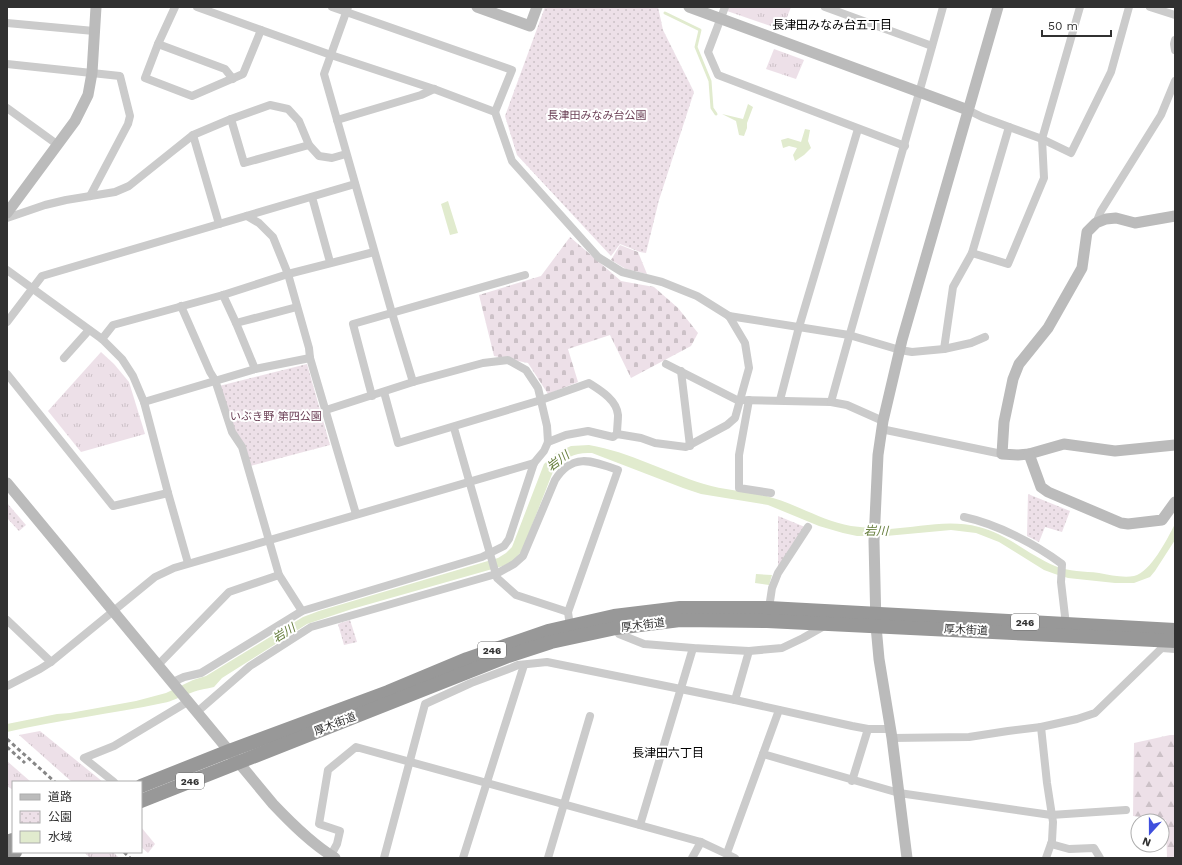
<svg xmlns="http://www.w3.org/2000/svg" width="1182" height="865" viewBox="0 0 1182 865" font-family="'Work Sans','Noto Sans JP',sans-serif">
<defs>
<pattern id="grass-tufts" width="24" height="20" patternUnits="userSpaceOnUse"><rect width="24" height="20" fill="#ede0e8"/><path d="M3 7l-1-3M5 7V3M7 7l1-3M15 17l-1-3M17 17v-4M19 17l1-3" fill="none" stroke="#ccc1c7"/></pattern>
<pattern id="forest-firs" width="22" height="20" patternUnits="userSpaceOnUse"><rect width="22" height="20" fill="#ede0e8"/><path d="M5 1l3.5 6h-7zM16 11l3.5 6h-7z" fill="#ccc1c7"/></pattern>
<pattern id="cemetery-stones" width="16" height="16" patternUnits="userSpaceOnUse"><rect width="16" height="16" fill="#ede0e8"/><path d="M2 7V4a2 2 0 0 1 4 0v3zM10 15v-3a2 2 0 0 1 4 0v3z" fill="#ccc1c7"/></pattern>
<pattern id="park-dots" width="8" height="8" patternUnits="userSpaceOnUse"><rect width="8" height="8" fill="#ede0e8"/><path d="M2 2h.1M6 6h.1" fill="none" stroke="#ccc1c7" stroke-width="1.8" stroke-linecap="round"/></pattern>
</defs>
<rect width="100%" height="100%" fill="#fff"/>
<!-- grass -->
<g fill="url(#grass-tufts)">
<path d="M728,7H791L782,30L727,11Z"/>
<path d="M774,49L804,60L796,79L766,69Z"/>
<path d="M101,352L114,364L129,382L145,434L81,452L48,411Z"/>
<path d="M40,731L103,782H72L19,735Z"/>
<path d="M7,761L31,782H13V790L7,786Z"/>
<path d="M141,827L155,844L148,853L141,847Z"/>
<path d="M84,852H113L119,858H90Z"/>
</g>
<!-- forest -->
<path fill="url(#forest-firs)" d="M1170,735H1175V858H1167L1166,820L1133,816L1134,743Z"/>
<!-- cemetery -->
<g fill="url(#cemetery-stones)">
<path d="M570,237L621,281L654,287L678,308L698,333L691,346L631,378L610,335L568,349L578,382L548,394L528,363L494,356L479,295L541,276Z"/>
<path d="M620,245L638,252L647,274L626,269L611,260Z"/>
</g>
<!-- park -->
<g fill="url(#park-dots)">
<path d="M545,7H658L663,30L694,92L659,200L646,253L640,252L620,244L611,256L517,155L505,116Z"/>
<path d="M307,364L330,445L250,466L234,430L219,386Z"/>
<path d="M1028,494L1070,511L1062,532L1045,527L1039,542L1027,536Z"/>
<path d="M7,503L26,525L19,531L7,518Z"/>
<path d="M778,516L805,527L778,567Z"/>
<path d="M350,620L357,642L344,645L338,624Z"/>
</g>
<!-- water -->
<g fill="#e1ebce">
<path d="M748,104L753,107L747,123V128L744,136L739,135L736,121L722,114L743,119Z"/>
<path d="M805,129L810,130L808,141L811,148L804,155L795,161L793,155L797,148L789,146L783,148L781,140L788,138L801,142Z"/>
<path d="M448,201L458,233L450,235L441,204Z"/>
<path d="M589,445C630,452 665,472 704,484C726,491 751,491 773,498C800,506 823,521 851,526C863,527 877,529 890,529C920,527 949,519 979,527C1007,534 1029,555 1055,566C1069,572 1084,571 1099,573C1110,575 1123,578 1134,576C1151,572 1167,539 1175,524V540L1155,571L1150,577L1134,583H1115L1068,578L1055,574L1044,570L999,542L976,533L951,530L886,536H857L843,533L819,526L768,505L701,494L683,488L592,453C575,452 566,457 554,469L522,551L513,561L503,566L352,609L307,624L222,678L214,687C205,689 197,690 188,694C178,697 174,701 163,703C111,714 58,720 7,732V724L57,714L70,713L136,701L166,693L193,680L206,676L303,617L319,611L498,558L506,553L512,547L544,464L556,453L571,446Z"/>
<path d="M756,574L772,575L769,585L755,583Z"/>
</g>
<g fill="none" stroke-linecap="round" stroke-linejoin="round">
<!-- stream -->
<path stroke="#e1ebce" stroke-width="3" d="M665,13L700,30L696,47L710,81L712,108L716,114"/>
<!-- street -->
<g stroke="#cbcbcb" stroke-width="8">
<path d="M175,7L158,44L145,78L192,96L243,74L261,30"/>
<path d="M197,7L331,55L434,89L495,112L512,161L598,257L622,272L662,282L697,296L729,316L745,343L749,368L735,418L727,425L686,447L655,443L641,438L617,434L613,437L588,431L566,435L548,442"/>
<path d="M332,7L512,70L495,112"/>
<path d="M348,7L324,74L392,313L413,382"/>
<path d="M725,7L708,52L718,75L905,146"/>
<path d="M825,7L932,46"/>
<path d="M1150,7L1175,15"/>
<path d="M7,23L94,31"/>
<path d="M1175,40L1174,44L1175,50"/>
<path d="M158,44L225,69L233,79"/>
<path d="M7,64L120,76L130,116L128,124L90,196"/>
<path d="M7,108L58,145"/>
<path d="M968,110L982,117L1042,139L1071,153L1111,72L1129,7"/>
<path d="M231,119L244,163L309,145"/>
<path d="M337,120L421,95L434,89"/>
<path d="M193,135L219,224"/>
<path d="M312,197L330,262"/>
<path d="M247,216L259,223L273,237L288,274L309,348L310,358L356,514"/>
<path d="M7,218L45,205L66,200L115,192L129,186L174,150L193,135L231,119L270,105L288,109L299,121L309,145L319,156L332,158L346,154"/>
<path d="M1096,223L1101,211L1161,115L1175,81"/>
<path d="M972,253L1008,264L1044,178L1042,139L1080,7"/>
<path d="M7,270L102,339L122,359L133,376L144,402L168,493L188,563"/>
<path d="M223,295L236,323"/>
<path d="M181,306L210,372L215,380L232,432L242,447L279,575L302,611"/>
<path d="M729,316L849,335L900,350L912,352L944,349L971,343L985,337"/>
<path d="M7,322L42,276L355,184"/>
<path d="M102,339L113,325L223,295L288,274L374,252"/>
<path d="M944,349L953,287L972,253L1009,127"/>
<path d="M64,358L89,330"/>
<path d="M666,364L737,400L831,402L847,405L883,421"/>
<path d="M255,369L236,323L297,307"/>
<path d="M681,371L690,446"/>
<path d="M7,374L113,506L168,493"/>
<path d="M384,392L398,443L541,400L589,383C600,390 617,400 618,415C618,421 617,428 617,434"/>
<path d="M372,396L353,324L525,275"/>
<path d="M749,400L739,455V488L771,493"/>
<path d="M780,400L799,327L858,129"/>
<path d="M144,402L255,369L310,358"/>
<path d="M831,402C867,270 907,139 943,7"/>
<path d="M454,428L497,578L516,595L568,612"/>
<path d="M881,429L1002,454"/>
<path d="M964,517C997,524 1035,544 1062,564L1061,582L1066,625"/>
<path d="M769,608L772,588L778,573L808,527"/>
<path d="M7,620L51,662"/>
<path d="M616,628L619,634L644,644L693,648L749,651L782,648L803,638L826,625"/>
<path d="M1162,648L1175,649"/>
<path d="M158,665L229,592L279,575"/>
<path d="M173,682L184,677L201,673L302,611L482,557L504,546L509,539L534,463L544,451L548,442L547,426L538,388L526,370L508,360L483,363L413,382L326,410"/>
<path d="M7,686L40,669L51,662L155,577L174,568L534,463"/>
<path d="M735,700L749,651"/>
<path d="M197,712L250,666L311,627L496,574L514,564L523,556L555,480C572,452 593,461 618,470L568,612L570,626"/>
<path d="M1041,727L1047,783L1053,822L1052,841L1046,858"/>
<path d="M892,738L969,737L1008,731L1041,727L1077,719L1095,713L1169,641"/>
<path d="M763,754L899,793L1051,815L1126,810"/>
<path d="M852,781L868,729"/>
<path d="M114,782L84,758L114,746L189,701"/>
<path d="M640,825L693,648"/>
<path d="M1051,844L1069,849L1094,848L1100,858"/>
<path d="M727,853L779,710"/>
<path d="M331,855L337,844L340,831L319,824L328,770L356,747L701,842L735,858"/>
<path d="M384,858L425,704L471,683L511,668L518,665L547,662L735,700L852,726L868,729H890"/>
<path d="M463,858L524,665"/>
<path d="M548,858L590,716"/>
<path d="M692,858L701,842"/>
</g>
<!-- secondary -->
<g stroke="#bbb" stroke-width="11">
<path d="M477,7L530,26L537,7"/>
<path d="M689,7L968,110"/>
<path d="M7,213L75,121L88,95L92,73L96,7"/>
<path d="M1175,216L1135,223L1116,218L1106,219L1096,223L1087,232L1082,268L1048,328L1019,364L1013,379L1004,422L1002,454L1018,455L1029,454L1064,444L1115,451L1175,445"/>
<path d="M1029,454L1041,487L1048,492L1121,523L1128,524L1162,520L1175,502"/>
<path d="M7,483L273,804C292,824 312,844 335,858"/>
<path d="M907,858L892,738L879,659L876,626L874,541L878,455L883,421L902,340L998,7"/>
</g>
<!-- highway -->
<g stroke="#989898" stroke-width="14">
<path d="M141,786L229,751L388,692L467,659L548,631L614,616L680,608H769L1175,630"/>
<path d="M141,801L508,656L551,642L616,628L680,620L767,621L1175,641"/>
<path d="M7,842L13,840"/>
<path d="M7,855L15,852"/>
</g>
<!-- rail -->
<g stroke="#868686" stroke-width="3" stroke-dasharray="4 3" stroke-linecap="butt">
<path d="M7,739L55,782"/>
<path d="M7,747L25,763"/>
<path d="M124,852L130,858"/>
</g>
</g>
<g text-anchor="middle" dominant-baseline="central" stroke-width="4" stroke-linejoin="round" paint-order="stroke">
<!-- shield labels -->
<g fill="#fff" stroke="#6f6f6f" stroke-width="1">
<rect x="1011" y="614" width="28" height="16" rx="3"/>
<rect x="478" y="642" width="28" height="16" rx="3"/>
<rect x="176" y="773" width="28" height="16" rx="3"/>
</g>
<g font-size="10" font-weight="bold" fill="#313131">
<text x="1025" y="622">246</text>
<text x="492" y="650">246</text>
<text x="190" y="781">246</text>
</g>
<!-- park labels -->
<g font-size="11" fill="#6b4056" stroke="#fff">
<text x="597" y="115">長津田みなみ台公園</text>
<text x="276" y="416">いぶき野 第四公園</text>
</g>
<!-- street labels -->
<g font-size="11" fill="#313131" stroke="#fff">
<text transform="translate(643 625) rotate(-7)">厚木街道</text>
<text transform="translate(966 630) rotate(3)">厚木街道</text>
<text transform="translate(335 724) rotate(-21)">厚木街道</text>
</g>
<!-- neighbourhood labels -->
<g font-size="12" fill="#000" stroke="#fff">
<text x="832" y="25">長津田みなみ台五丁目</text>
<text x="668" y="753">長津田六丁目</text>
</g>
<!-- water labels -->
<g font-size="12" font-style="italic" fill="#657d3b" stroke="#fff">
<text transform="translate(558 461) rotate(-37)">岩川</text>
<text transform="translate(876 531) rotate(1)">岩川</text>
<text transform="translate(284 633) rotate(-32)">岩川</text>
</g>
</g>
<!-- border -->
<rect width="1182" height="865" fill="none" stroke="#313131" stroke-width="16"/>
<!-- legend -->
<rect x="12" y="781" width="130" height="72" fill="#ffffff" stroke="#adadad"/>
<rect x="20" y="794" width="20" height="6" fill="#bbbbbb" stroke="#adadad"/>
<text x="48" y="801" font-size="12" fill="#313131">道路</text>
<rect x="20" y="811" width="20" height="12" fill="url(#park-dots)" stroke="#adadad"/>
<text x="48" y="821" font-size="12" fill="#313131">公園</text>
<rect x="20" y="831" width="20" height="12" fill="#e1ebce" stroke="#adadad"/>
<text x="48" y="841" font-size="12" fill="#313131">水域</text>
<!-- north arrow -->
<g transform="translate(1150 833) rotate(201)"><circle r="19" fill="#ffffff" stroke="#adadad"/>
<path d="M0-3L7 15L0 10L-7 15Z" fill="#3f4fdd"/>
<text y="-6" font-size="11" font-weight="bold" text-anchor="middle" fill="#313131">N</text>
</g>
<!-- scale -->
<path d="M1042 30v6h69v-6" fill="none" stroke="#313131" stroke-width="2"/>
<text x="1048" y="30" font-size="12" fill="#313131" stroke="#ffffff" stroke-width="3" paint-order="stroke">50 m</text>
</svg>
